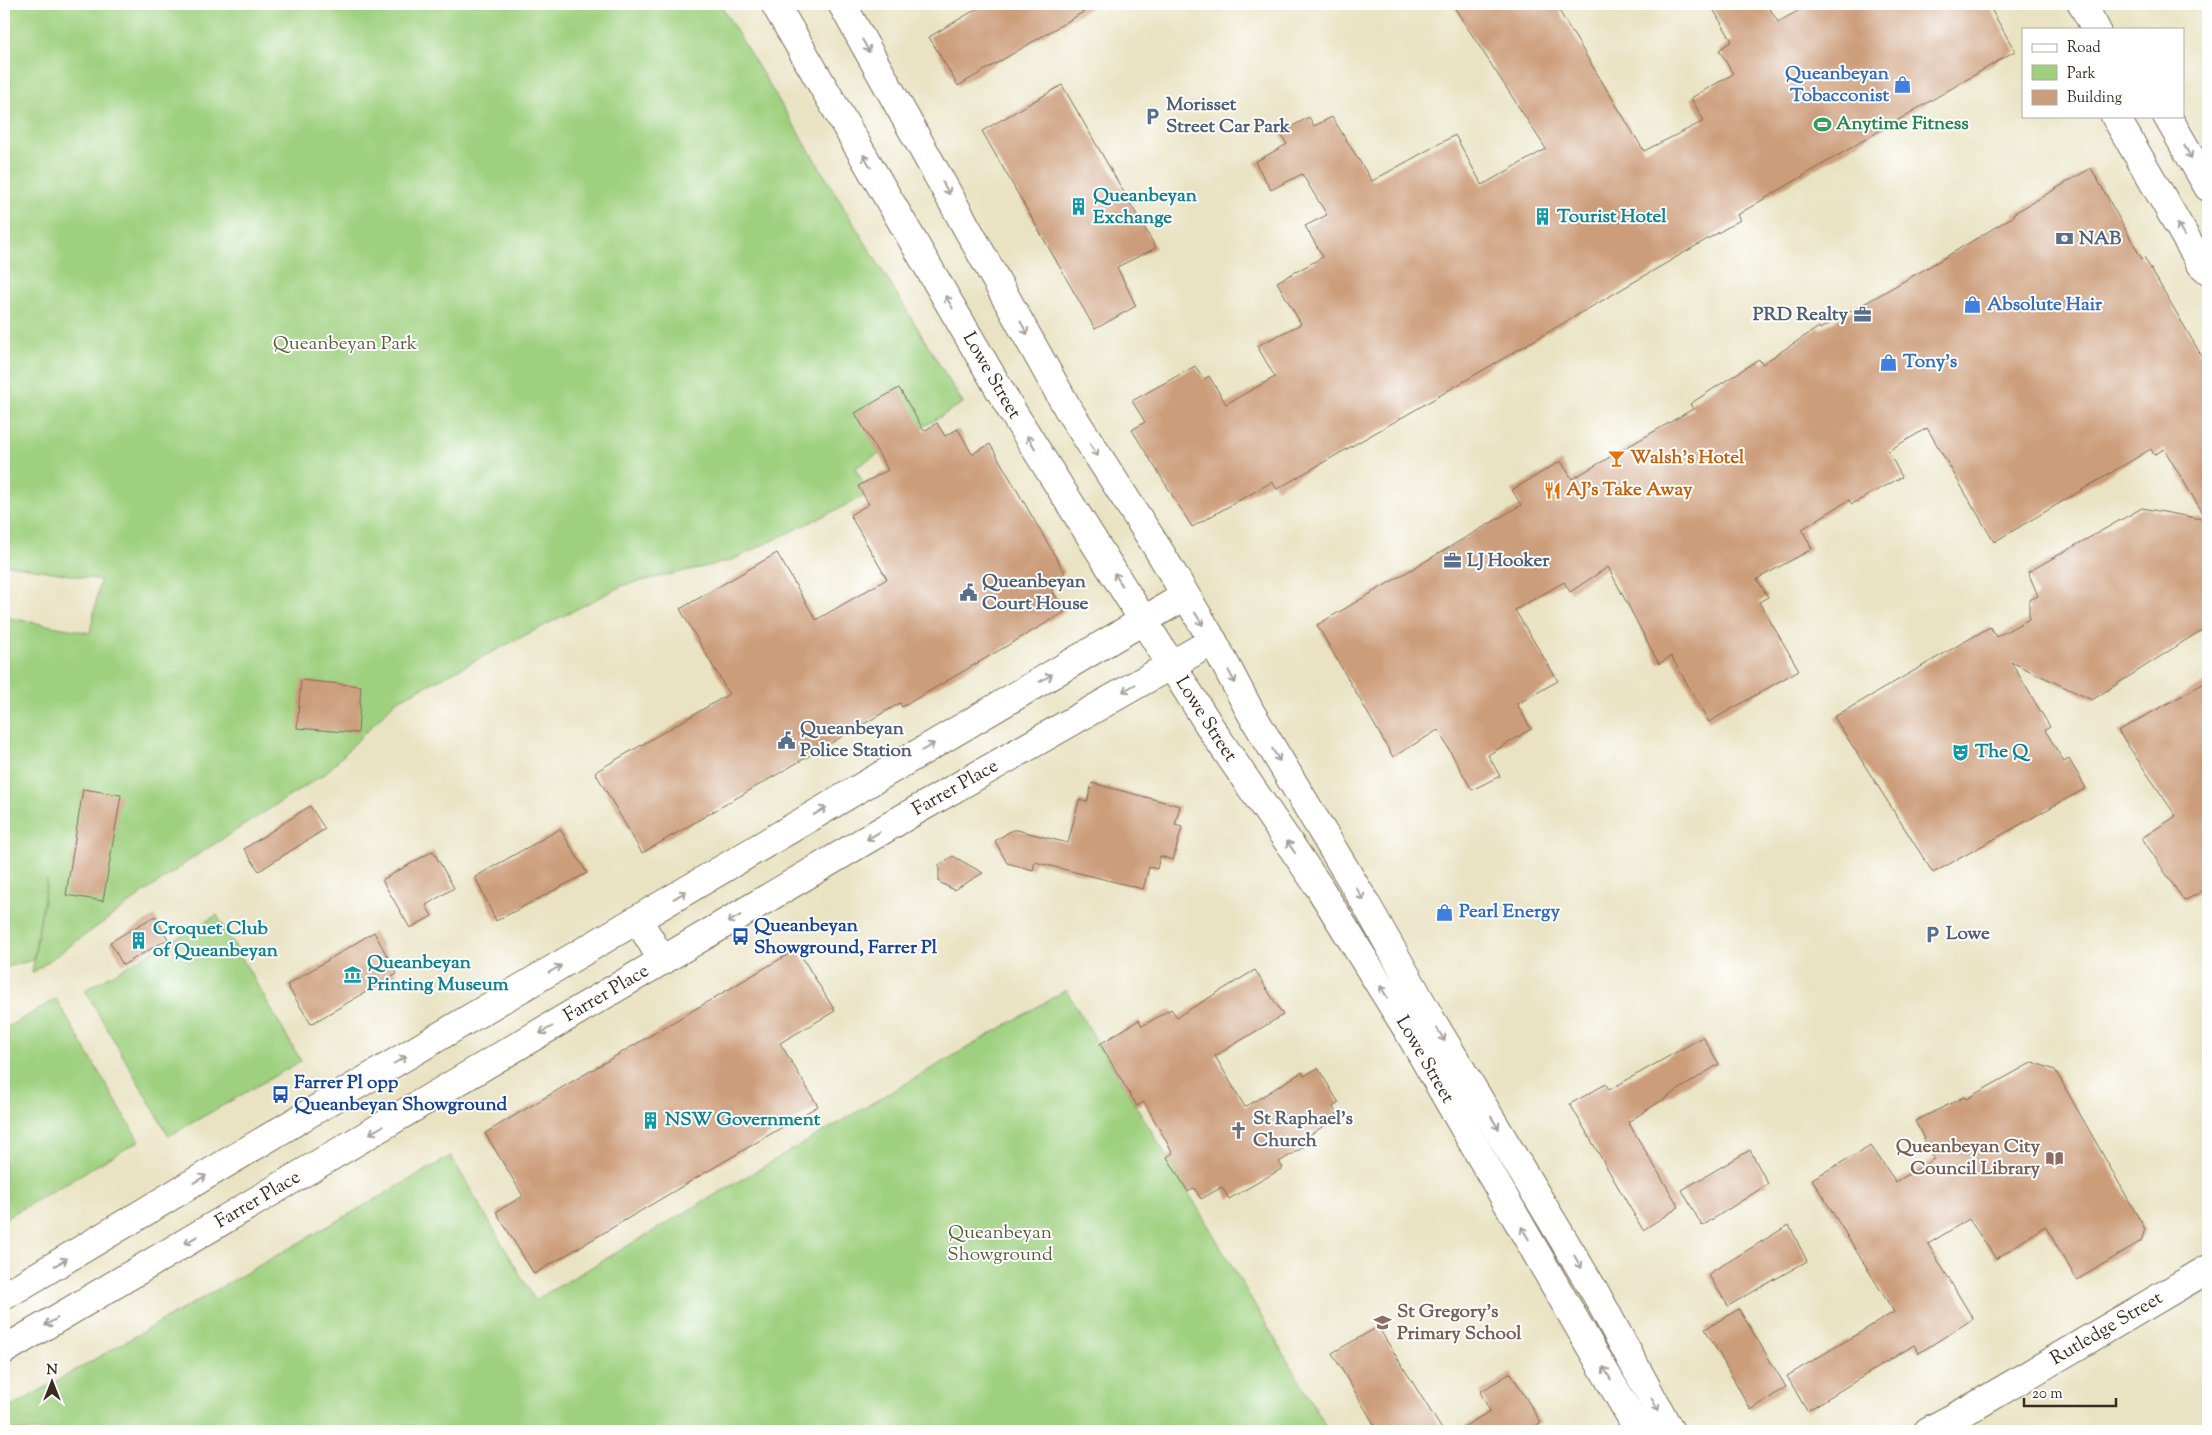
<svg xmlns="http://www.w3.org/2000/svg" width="2212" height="1435" viewBox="0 0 2212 1435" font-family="'Sorts Mill Goudy',serif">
<rect width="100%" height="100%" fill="#fff"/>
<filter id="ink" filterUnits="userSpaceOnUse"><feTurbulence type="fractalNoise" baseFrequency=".02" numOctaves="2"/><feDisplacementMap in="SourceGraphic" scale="10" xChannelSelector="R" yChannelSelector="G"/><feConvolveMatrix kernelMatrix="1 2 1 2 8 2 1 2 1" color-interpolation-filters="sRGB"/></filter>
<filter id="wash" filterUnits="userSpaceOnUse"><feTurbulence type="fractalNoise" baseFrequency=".0096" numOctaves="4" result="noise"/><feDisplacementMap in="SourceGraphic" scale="20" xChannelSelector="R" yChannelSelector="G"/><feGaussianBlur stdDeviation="1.12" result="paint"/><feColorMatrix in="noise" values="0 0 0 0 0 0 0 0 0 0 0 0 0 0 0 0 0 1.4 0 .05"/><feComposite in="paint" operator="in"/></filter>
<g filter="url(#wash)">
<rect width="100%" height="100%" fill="#e9e3c3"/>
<!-- green -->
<g fill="#9fd07f" stroke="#6d7d4e">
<path d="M4,4H720L963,403L855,468L869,494L730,561L624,585L396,701L326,773L197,855L32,973L47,880L33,960L4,968V617L90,633L100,580L4,564Z"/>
<path d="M217,915L301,1061L169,1136L85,990Z"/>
<path d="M1066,990L1202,1215L1329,1431H4V1411L451,1156L535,1300Z"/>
<path d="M56,999L139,1141L4,1219V1029Z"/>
</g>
<g id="blocks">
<!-- building -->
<g fill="#cc9d7a">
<path d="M985,4H1097L958,86L929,37Z"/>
<path d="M1452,4H1555L1644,151L1704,121L1691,98L1733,74L1719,50L1732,41L1710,4H1767L1778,22L1810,4H1988L2015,51L1737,215L1740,220L1415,410L1277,489L1272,482L1192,527L1132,430L1145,422L1132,401L1195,366L1204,379L1209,376L1226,404L1275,377L1257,346L1301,324L1277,282L1323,257L1305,226L1327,215L1302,174L1271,190L1255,162L1287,144L1280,133L1309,117L1314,126L1332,117L1372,181L1455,135L1482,185L1546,149Z"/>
<path d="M1062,85L1156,248L1117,267L1136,306L1095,329L982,131Z"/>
<path d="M2091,168L2142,259L2144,257L2208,367V626L2092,700L2011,662L2050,727L2045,730L2064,762L2069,759L2086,788L1933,873L1834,717L1990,627L1996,637L2029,619V600L2038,596L2028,572L2142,508L2207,520L2164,449L2154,455L2151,449L1994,542L1927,428L1888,451L1902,477L1852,504L1849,500L1802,529L1812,549L1757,579L1768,597L1759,602L1799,670L1709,722L1671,656L1659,664L1608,567L1570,592L1564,582L1515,610L1558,681L1517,704L1531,729L1488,755L1500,776L1472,790L1438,730L1393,757L1317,625L1521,505L1512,490L1561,461L1572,479L1693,409L1690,404L1759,359L1762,364L1819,327L1820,329L1932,265L2014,216L2013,214Z"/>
<path d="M899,388L924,431L937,423L945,436L958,429L972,454L990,444L1065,573L1048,583L1065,612L902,707L900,703L642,853L595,772L729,694L680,609L777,553L816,620L887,579L850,515L869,504L858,486L888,470L855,413Z"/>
<path d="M301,680L361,686L358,733L297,728Z"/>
<path d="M2208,681V888L2184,901L2142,838L2176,816L2118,731Z"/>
<path d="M1092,783L1180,806L1175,825L1182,827L1173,860L1160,856L1157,869L1149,867L1143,889L1035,862L1033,870L1007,863L995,841L1012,830H1017L1068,843L1079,800L1087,802Z"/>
<path d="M83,789L121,795L103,901L66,895Z"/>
<path d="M310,806L325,829L259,871L244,849Z"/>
<path d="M560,829L587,873L496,921L475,877Z"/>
<path d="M433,851L454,888L426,905L432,916L410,928L382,880Z"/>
<path d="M953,856L983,873L954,890L939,882V865Z"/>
<path d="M155,916L168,939L123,965L110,942Z"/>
<path d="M374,932L397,974L311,1024L287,985Z"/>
<path d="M797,949L835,1011L780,1043L818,1106L534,1274L496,1212L523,1196L485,1133Z"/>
<path d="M1255,970L1283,1015L1215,1056L1245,1107L1302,1072L1304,1076L1318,1068L1339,1103L1333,1107L1338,1117L1300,1141L1304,1147L1279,1162L1283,1168L1229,1199L1222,1187L1201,1199L1194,1188L1188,1192L1167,1157L1173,1153L1144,1102L1137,1106L1100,1044L1139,1020L1142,1026L1171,1009L1177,1017Z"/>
<path d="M1703,1037L1719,1064L1628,1122L1679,1207L1643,1230L1570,1104L1606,1084L1609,1090Z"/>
<path d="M2033,1062L2055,1070L2145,1229L2141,1241L2077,1280L2045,1226L1996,1259L1969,1219L1928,1244L1973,1319L1919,1353L1914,1345L1807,1411L1787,1376L1894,1312L1812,1179L1871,1146L1896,1182L1934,1159L1915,1121L1964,1097L1966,1099Z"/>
<path d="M1750,1150L1768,1184L1702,1226L1682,1190Z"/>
<path d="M1789,1225L1807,1261L1728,1306L1708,1274Z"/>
<path d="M1739,1309L1786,1387L1751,1410L1705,1329Z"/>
<path d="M1378,1327L1443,1431H1378L1332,1353Z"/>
<path d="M1511,1373L1541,1423L1527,1431H1457L1490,1411L1480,1392Z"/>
</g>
</g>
</g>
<g filter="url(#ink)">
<use href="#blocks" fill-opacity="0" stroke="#786b58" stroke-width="1"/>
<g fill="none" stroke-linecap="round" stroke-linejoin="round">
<defs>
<g id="secondary">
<path id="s1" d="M775,4L1012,411L1214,733L1319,887L1407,1029L1639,1431"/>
<path d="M842,4L1068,409L1158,549L1213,641L1251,713L1366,904L1432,1021L1596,1294L1670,1431"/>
<path d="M2082,4L2096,29"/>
<path d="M2115,116L2201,264L2208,270"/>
<path d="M2167,116L2208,187"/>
<path id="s2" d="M1928,1431L1977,1405L2208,1269"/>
</g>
<g id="highway">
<path d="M638,920L663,961"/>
<path d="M4,1296L335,1098L1185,596"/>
<path id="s3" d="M4,1350L915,811L1213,641"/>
</g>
</defs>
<!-- secondary casing -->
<use href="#secondary" stroke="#786b58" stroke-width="30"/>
<!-- highway casing -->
<use href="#highway" stroke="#786b58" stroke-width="30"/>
<!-- secondary -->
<use href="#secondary" stroke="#fff" stroke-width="28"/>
<!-- highway -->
<use href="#highway" stroke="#fff" stroke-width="28"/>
</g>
<!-- one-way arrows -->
<defs><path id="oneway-shaft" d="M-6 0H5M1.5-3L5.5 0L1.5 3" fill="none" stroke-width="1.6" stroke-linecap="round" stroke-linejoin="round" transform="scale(1.25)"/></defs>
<g stroke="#a79f9a">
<use href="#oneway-shaft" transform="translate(866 46) rotate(61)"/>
<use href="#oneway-shaft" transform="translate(2188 152) rotate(60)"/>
<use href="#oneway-shaft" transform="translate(867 161) rotate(-120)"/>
<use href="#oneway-shaft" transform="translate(946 188) rotate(61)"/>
<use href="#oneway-shaft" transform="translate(2181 230) rotate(-120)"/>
<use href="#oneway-shaft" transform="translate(949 302) rotate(-120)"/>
<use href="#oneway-shaft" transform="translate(1024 328) rotate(62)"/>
<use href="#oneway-shaft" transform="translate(1031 442) rotate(-122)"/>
<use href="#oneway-shaft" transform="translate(1094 450) rotate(57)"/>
<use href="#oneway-shaft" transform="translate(1118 579) rotate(-122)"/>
<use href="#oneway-shaft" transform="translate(1199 619) rotate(58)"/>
<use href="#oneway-shaft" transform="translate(1232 677) rotate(62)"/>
<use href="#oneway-shaft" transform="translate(1046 678) rotate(-30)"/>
<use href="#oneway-shaft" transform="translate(1129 688) rotate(150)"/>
<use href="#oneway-shaft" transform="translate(928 747) rotate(-30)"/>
<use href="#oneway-shaft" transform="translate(1276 755) rotate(59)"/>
<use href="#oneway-shaft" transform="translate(820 811) rotate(-31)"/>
<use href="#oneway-shaft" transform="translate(873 836) rotate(149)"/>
<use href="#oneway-shaft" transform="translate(1291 847) rotate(-124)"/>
<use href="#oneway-shaft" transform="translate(1360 894) rotate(59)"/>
<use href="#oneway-shaft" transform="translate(680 895) rotate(-31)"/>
<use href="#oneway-shaft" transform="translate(734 919) rotate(149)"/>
<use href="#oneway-shaft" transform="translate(555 969) rotate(-30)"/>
<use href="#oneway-shaft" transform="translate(1384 992) rotate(-121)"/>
<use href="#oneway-shaft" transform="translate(546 1030) rotate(150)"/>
<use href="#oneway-shaft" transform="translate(1441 1035) rotate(59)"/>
<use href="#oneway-shaft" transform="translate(400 1060) rotate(-30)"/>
<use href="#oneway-shaft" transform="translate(1495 1123) rotate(58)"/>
<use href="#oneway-shaft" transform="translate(376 1130) rotate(150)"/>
<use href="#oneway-shaft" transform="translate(200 1179) rotate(-31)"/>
<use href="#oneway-shaft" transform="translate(1525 1233) rotate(-120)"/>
<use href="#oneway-shaft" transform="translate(191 1240) rotate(149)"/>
<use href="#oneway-shaft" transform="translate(61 1262) rotate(-31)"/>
<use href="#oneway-shaft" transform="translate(1578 1262) rotate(60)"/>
<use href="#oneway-shaft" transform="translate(51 1322) rotate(149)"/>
<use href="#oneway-shaft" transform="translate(1607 1373) rotate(-120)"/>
<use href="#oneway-shaft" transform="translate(1655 1405) rotate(63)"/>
</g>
</g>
<!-- icons -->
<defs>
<symbol id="shop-bare" viewBox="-9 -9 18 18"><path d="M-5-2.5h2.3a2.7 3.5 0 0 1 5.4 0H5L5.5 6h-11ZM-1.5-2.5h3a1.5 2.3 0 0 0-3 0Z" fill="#3f7fe0" stroke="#fff" stroke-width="2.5" paint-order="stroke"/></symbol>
<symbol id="parking-bare" viewBox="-9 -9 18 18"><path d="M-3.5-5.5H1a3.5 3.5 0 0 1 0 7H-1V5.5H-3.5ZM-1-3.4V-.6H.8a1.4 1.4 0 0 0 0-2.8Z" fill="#5c6f8a" stroke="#fff" stroke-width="2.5" paint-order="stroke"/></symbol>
<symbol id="stadium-bare" viewBox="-9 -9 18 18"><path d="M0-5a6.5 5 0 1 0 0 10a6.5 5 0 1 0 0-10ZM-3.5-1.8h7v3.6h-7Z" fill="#2e9e5b" stroke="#fff" stroke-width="2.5" paint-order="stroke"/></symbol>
<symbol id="building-bare" viewBox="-9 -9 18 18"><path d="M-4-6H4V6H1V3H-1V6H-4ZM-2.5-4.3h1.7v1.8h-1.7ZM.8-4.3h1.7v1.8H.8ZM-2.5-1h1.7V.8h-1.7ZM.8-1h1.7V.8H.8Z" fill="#0f9aa8" stroke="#fff" stroke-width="2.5" paint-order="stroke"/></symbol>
<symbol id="bank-bare" viewBox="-9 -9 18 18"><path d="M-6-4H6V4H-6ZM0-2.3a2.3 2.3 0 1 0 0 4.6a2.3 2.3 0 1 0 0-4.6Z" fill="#5c6f8a" stroke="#fff" stroke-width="2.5" paint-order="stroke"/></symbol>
<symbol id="office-bare" viewBox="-9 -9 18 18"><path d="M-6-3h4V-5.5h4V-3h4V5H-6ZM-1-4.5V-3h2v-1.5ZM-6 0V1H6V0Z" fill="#5c6f8a" stroke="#fff" stroke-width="2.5" paint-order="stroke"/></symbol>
<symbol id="bar-bare" viewBox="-9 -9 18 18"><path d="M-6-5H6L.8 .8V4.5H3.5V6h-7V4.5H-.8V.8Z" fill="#e8710a" stroke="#fff" stroke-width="2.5" paint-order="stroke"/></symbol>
<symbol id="restaurant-bare" viewBox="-9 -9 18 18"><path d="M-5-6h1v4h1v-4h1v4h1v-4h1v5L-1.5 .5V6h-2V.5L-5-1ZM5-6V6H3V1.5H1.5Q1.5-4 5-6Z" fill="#e8710a" stroke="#fff" stroke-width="2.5" paint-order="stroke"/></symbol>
<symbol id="civic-bare" viewBox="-9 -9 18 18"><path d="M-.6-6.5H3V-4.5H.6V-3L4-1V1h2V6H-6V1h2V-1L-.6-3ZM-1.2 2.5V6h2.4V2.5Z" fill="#5c6f8a" stroke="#fff" stroke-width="2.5" paint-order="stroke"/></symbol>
<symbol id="theatre-bare" viewBox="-9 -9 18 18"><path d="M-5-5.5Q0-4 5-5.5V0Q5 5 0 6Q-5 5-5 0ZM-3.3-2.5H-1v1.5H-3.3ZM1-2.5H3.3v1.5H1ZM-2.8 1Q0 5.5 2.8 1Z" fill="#0f9aa8" stroke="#fff" stroke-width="2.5" paint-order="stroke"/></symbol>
<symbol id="bus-bare" viewBox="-9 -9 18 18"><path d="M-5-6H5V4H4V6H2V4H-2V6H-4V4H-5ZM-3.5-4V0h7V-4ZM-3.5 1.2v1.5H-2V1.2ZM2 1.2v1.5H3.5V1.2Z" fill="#1a4fb4" stroke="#fff" stroke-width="2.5" paint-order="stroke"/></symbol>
<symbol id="museum-bare" viewBox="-9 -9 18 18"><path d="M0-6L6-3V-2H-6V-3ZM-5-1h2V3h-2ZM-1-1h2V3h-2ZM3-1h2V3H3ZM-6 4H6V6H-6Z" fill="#0f9aa8" stroke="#fff" stroke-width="2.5" paint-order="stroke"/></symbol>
<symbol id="church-bare" viewBox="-9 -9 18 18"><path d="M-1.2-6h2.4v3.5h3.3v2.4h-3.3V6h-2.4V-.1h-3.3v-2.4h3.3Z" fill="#6b7280" stroke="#fff" stroke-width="2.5" paint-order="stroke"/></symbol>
<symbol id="library-bare" viewBox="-9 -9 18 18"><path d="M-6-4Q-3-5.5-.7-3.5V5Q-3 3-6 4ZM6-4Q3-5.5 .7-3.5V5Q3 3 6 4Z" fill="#8d6e63" stroke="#fff" stroke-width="2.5" paint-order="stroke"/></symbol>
<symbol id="school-bare" viewBox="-9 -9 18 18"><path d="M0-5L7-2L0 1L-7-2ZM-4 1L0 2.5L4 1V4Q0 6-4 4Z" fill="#8d6e63" stroke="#fff" stroke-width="2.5" paint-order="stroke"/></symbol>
</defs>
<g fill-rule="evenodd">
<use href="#shop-bare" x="1890" y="72" width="25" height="25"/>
<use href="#parking-bare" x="1140" y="104" width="25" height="25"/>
<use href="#stadium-bare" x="1810" y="112" width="25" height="25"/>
<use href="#building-bare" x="1066" y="194" width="25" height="25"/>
<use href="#building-bare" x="1530" y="204" width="25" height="25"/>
<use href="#bank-bare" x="2052" y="226" width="25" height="25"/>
<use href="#shop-bare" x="1960" y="292" width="25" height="25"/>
<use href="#office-bare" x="1850" y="302" width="25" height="25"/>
<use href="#shop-bare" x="1876" y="350" width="25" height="25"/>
<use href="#bar-bare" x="1604" y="446" width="25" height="25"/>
<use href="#restaurant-bare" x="1540" y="478" width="25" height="25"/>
<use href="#office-bare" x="1440" y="548" width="25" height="25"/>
<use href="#civic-bare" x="956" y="580" width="25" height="25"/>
<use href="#civic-bare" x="774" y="728" width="25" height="25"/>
<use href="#theatre-bare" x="1948" y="740" width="25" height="25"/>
<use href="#shop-bare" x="1432" y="900" width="25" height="25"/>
<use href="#parking-bare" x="1920" y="922" width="25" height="25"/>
<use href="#bus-bare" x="728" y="924" width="25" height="25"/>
<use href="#building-bare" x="126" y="928" width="25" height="25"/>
<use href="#museum-bare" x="340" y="962" width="25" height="25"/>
<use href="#bus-bare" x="268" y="1082" width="25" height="25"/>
<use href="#building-bare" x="638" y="1108" width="25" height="25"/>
<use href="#church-bare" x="1226" y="1118" width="25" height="25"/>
<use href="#library-bare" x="2042" y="1146" width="25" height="25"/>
<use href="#school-bare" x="1370" y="1310" width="25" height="25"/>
</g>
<g text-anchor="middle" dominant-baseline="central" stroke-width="4" stroke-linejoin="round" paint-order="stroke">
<!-- shop labels -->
<g font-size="19" font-weight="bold" fill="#366cbe" stroke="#fff" text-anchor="start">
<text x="1889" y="74" text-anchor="end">Queanbeyan<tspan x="1889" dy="22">Tobacconist</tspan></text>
<text x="1987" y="305">Absolute Hair</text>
<text x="1903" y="362">Tony's</text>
<text x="1459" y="912">Pearl Energy</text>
</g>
<!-- service labels -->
<g font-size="19" font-weight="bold" fill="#4e5e75" stroke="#fff" text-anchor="start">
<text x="1166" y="105">Morisset<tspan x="1166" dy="22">Street Car Park</tspan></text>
<text x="2079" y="239">NAB</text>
<text x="1848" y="315" text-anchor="end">PRD Realty</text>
<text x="1467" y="561">LJ Hooker</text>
<text x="982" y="582">Queanbeyan<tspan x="982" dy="22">Court House</tspan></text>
<text x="800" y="729">Queanbeyan<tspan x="800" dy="22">Police Station</tspan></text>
<text x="1946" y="934">Lowe</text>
</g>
<!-- leisure labels -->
<g font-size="19" font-weight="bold" fill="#27864d" stroke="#fff" text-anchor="start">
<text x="1836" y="124">Anytime Fitness</text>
</g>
<!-- culture labels -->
<g font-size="19" font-weight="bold" fill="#0d838f" stroke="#fff" text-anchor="start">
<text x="1093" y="196">Queanbeyan<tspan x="1093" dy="22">Exchange</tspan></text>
<text x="1557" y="217">Tourist Hotel</text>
<text x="1975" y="752">The Q</text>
<text x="153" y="929">Croquet Club<tspan x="153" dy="22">of Queanbeyan</tspan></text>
<text x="367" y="963">Queanbeyan<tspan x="367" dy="22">Printing Museum</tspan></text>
<text x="665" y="1120">NSW Government</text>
</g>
<!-- park labels -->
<g font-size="19" fill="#595c3b" stroke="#fff">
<text x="345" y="344">Queanbeyan Park</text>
<text x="1000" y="1233">Queanbeyan<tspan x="1000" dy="22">Showground</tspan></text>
</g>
<!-- street labels -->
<g font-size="19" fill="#3b2a1e" stroke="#fff">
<text stroke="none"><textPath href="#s1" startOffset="430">Lowe Street</textPath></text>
<text stroke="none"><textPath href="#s1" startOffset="835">Lowe Street</textPath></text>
<text stroke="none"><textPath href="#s3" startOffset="1105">Farrer Place</textPath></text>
<text stroke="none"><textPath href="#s3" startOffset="700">Farrer Place</textPath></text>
<text stroke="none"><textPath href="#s1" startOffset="1240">Lowe Street</textPath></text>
<text stroke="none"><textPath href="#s3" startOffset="295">Farrer Place</textPath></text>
<text stroke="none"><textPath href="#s2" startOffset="206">Rutledge Street</textPath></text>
</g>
<!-- food labels -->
<g font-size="19" font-weight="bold" fill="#c56008" stroke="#fff" text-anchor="start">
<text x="1630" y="458">Walsh's Hotel</text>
<text x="1566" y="490">AJ's Take Away</text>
</g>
<!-- transit labels -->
<g font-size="19" font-weight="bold" fill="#164399" stroke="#fff" text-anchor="start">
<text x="754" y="926">Queanbeyan<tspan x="754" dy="22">Showground, Farrer Pl</tspan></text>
<text x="294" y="1083">Farrer Pl opp<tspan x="294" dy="22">Queanbeyan Showground</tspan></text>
</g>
<!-- worship labels -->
<g font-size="19" font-weight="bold" fill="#5b616d" stroke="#fff" text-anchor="start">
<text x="1253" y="1119">St Raphael’s<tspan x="1253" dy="22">Church</tspan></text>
</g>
<!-- education labels -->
<g font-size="19" font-weight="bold" fill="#785e54" stroke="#fff" text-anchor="end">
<text x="2040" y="1147">Queanbeyan City<tspan x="2040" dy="22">Council Library</tspan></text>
<text x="1397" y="1312" text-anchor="start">St Gregory's<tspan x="1397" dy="22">Primary School</tspan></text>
</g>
</g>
<!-- margin -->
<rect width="2212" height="1435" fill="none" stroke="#fff" stroke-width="20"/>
<!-- legend -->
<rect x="2022" y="28" width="162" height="90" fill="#ffffff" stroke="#b1aaa5"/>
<rect x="2032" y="44" width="25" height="8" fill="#ffffff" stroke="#b1aaa5"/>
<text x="2067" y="52" font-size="15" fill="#3b2a1e">Road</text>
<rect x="2032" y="65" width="25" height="15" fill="#9fd07f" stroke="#b1aaa5"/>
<text x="2067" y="78" font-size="15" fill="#3b2a1e">Park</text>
<rect x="2032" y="90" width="25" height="15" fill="#cc9d7a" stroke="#b1aaa5"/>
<text x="2067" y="102" font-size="15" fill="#3b2a1e">Building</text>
<!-- north arrow -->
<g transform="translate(52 1382)" stroke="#ffffff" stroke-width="4" paint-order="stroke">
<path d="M0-4L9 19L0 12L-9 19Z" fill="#3b2a1e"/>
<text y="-8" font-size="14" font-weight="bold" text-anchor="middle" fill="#3b2a1e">N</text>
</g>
<!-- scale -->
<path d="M2024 1398v8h92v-8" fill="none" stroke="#3b2a1e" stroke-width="2.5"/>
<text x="2032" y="1398" font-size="15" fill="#3b2a1e" stroke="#ffffff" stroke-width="4" paint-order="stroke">20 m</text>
</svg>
